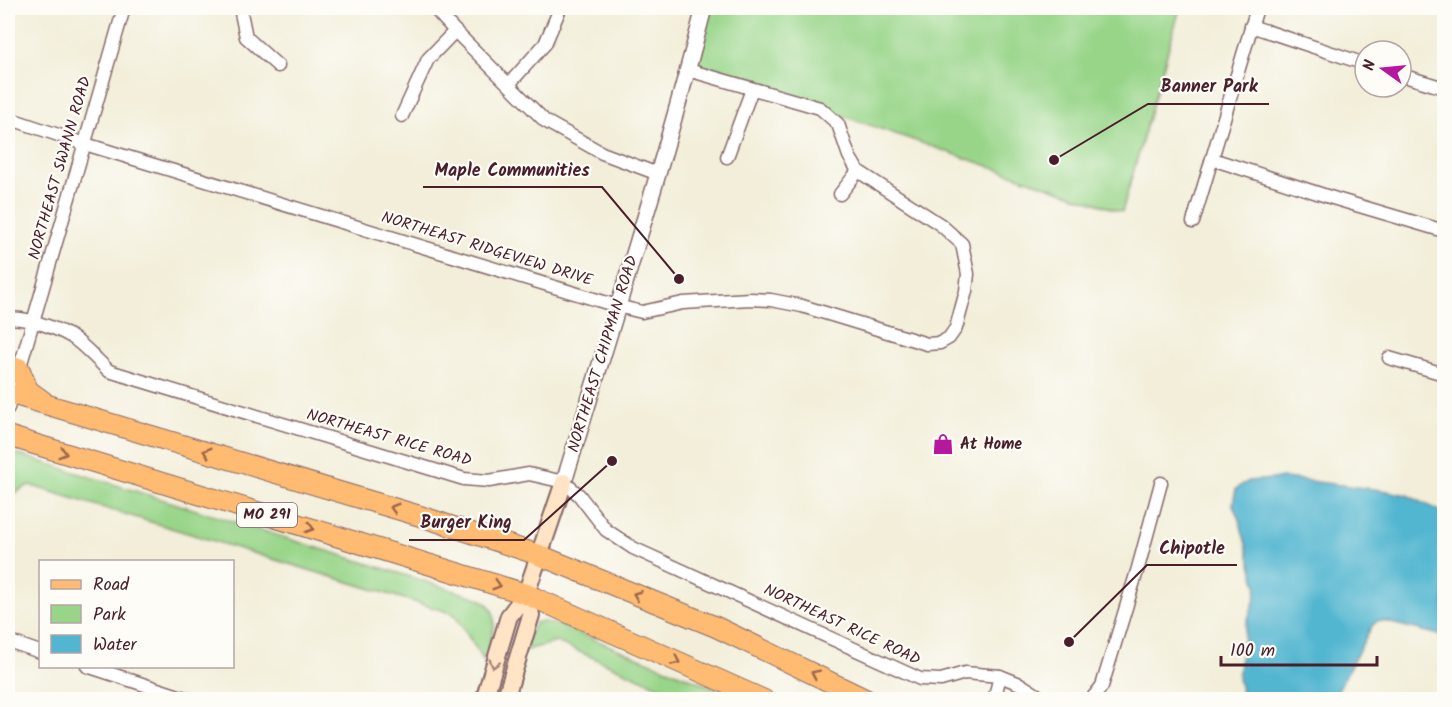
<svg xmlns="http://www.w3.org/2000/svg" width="1452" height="707" viewBox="0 0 1452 707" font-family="Kalam,sans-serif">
<rect width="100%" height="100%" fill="#fdfcf7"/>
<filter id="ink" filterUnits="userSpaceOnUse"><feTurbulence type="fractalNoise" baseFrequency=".0167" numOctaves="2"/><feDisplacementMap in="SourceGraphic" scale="12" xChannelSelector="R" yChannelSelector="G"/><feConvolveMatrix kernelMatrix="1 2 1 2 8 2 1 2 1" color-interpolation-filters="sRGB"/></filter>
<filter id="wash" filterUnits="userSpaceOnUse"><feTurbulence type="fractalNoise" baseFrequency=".008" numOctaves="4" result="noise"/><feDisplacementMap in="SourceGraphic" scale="24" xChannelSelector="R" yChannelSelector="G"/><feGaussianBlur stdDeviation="1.35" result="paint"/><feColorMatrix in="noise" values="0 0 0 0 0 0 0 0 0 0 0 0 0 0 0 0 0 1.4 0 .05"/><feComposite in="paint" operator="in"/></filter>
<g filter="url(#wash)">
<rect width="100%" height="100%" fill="#f2eed9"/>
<!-- green -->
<g fill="#98d589" stroke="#717a5a" stroke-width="1.5">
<path d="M704,8H1180L1122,212L820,108L688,70Z"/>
<path d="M10,453L20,455L478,598C482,600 487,603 490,607C501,621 488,646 484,661L454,614L29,485L8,497V455Z"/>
<path d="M536,622H545L561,626L719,690L739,699H688L557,642L521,651Z"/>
</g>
<!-- water -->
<path fill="#52b6d0" stroke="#4e6a7e" stroke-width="1.5" d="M1285,478L1381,490L1407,495L1444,513V636L1383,621H1377L1372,626L1333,699H1243L1238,678L1240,662L1246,625L1255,599L1257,586L1240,522L1233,505L1234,498L1236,489L1242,485L1249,481Z"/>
</g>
<g filter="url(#ink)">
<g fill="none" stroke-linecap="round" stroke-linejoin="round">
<defs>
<g id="minor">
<path d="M240,8L246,37L278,66"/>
<path d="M434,8L455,31L545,121L602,153L658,174"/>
<path d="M1251,26L1365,64"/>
<path d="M1401,75L1444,88"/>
<path d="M509,84L545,44L559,11"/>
<path d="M402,116L428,59L455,31"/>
<path d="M8,118L85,144L617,306L642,312L683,303L750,299L771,300L802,306L927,344L940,343L949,338L956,328L966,291L968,274L962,244L941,225L858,171L849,156L838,124L820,108L688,70"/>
<path d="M727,157L752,89"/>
<path d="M1212,159L1336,199L1444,231"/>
<path d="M840,194L858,171"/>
<path d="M1193,222L1257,8"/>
<path d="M8,319C24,316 56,328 70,336C81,342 99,362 109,371L464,479L489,481L529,474L564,482L579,495L606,530L633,548L920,679L941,680L965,673L1000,676L1020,684L1045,700"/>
<path d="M1389,358L1444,374"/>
<path d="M8,408L124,8"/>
<path d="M8,641L40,652"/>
<path d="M87,666L191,700"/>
<path d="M994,700L1000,676"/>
<path d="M1091,700L1102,686L1138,568L1161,483"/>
</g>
<path id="tertiary" d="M564,482C612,324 663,167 704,8"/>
<g id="secondary">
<path d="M484,700L509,616L526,594L564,482"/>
<path d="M505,700L531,615L526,594"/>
</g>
<g id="primary">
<path d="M8,375L19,368L28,390L43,401"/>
<path d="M8,393L420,516L539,555L716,627L867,700"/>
<path d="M8,436L526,594L764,700"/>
</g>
</defs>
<!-- minor casing -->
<use href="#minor" stroke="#856768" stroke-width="15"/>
<!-- tertiary casing -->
<use href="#tertiary" stroke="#856768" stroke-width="18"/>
<!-- secondary casing -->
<use href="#secondary" stroke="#856768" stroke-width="20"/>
<!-- primary casing -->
<use href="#primary" stroke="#856768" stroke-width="22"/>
<!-- minor -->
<use href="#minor" stroke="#fff" stroke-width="12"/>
<!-- tertiary -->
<use href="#tertiary" stroke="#fff" stroke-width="15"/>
<!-- secondary -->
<use href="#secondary" stroke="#ffe4c6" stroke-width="16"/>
<!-- primary -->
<use href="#primary" stroke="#febb71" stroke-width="20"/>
</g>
<!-- one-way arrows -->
<defs><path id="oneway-chevron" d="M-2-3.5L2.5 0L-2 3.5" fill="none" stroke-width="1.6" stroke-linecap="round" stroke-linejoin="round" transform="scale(1.5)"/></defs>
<g stroke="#9b654a">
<use href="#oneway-chevron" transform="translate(207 452) rotate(-163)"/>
<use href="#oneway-chevron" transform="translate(63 453) rotate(17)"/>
<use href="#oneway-chevron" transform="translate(394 508) rotate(-163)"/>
<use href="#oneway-chevron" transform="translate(310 528) rotate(17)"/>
<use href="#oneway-chevron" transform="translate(497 585) rotate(17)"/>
<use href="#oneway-chevron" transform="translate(637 595) rotate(-158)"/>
<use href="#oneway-chevron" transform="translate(676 661) rotate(24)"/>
<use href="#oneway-chevron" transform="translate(815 674) rotate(-154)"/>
</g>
<use stroke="#a48278" href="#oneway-chevron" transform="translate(494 664) rotate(106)"/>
</g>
<!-- icons -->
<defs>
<symbol id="shop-bare" viewBox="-9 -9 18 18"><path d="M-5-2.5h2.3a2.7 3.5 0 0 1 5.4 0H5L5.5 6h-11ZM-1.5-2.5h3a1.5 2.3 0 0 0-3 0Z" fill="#b5179e" stroke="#fdfcf7" stroke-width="2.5" paint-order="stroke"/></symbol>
</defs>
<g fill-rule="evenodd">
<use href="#shop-bare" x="928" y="429" width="30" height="30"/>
</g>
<g text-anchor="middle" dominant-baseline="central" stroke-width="4.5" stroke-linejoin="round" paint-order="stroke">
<!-- shield labels -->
<rect fill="#fdfcf7" stroke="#806168" stroke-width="1.5" x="237" y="503" width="60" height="24" rx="4.5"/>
<g font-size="15" font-weight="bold" fill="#4a1f2b">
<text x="267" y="515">MO 291</text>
</g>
<!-- street labels -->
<g font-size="16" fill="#4a1f2b" stroke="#fdfcf7">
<text transform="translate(60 168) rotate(-74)">NORTHEAST SWANN ROAD</text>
<text transform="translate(487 249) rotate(17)">NORTHEAST RIDGEVIEW DRIVE</text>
<text transform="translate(603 354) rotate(-73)">NORTHEAST CHIPMAN ROAD</text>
<text transform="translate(389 438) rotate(16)">NORTHEAST RICE ROAD</text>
<text transform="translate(842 625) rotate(25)">NORTHEAST RICE ROAD</text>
</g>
<!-- poi labels -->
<g font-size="16" font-weight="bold" fill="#4a1f2b" stroke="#fdfcf7" text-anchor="start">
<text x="960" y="444">At Home</text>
</g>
</g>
<!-- callouts -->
<path fill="none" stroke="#4a1f2b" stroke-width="2" d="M1054 160L1148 104H1269M679 279L602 187H423M612 461L524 540H409M1069 642L1147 565H1237"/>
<g fill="#4a1f2b" stroke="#fdfcf7" stroke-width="2">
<circle cx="1054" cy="160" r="6"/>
<circle cx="679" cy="279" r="6"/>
<circle cx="612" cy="461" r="6"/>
<circle cx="1069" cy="642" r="6"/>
</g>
<g font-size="18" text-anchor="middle" font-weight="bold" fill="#4a1f2b" stroke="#fdfcf7" stroke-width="4.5" stroke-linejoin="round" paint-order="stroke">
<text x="1209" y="92">Banner Park</text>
<text x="512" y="176">Maple Communities</text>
<text x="466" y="528">Burger King</text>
<text x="1192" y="554">Chipotle</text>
</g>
<!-- margin -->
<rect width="1452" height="707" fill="none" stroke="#fdfcf7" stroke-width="30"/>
<!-- legend -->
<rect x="39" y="560" width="195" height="108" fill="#fdfcf7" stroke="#b5a4a5" stroke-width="1.5"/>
<rect x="51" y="580" width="30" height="9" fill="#febb71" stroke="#b5a4a5" stroke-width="1.5"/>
<text x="93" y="590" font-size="18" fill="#4a1f2b">Road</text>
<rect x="51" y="605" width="30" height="18" fill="#98d589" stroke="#b5a4a5" stroke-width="1.5"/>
<text x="93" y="620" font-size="18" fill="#4a1f2b">Park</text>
<rect x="51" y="635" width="30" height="18" fill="#52b6d0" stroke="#b5a4a5" stroke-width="1.5"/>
<text x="93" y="650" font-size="18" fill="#4a1f2b">Water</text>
<!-- north arrow -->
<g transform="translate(1383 69) rotate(285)"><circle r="28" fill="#fdfcf7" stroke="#b5a4a5" stroke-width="1.5"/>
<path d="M0-4.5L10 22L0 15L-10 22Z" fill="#b5179e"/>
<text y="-9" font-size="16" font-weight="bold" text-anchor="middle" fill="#4a1f2b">N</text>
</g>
<!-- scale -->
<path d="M1221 656v9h156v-9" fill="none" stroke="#4a1f2b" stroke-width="3"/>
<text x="1230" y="656" font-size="18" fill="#4a1f2b" stroke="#fdfcf7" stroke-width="4.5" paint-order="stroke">100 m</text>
</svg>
